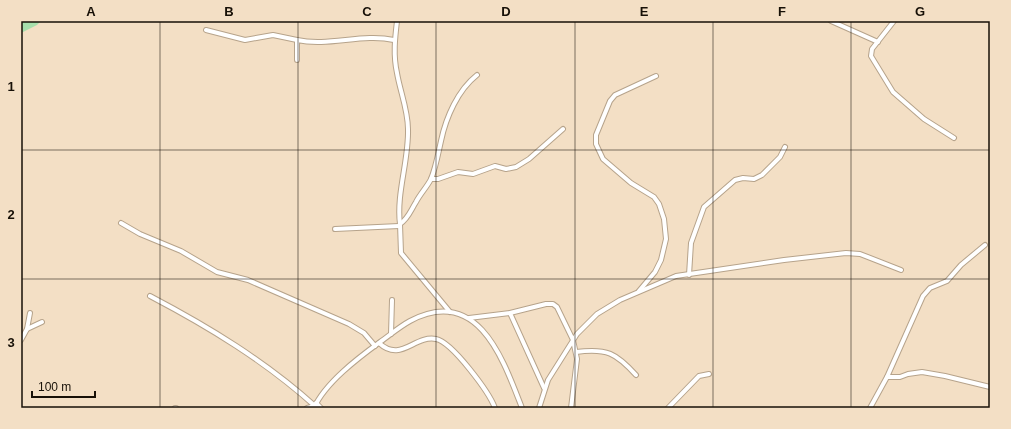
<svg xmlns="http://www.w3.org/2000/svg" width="1011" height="429" viewBox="0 0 1011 429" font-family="Helvetica,sans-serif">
<rect width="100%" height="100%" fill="#f3dfc5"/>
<!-- green -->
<path fill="#a6dfac" d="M21,21H41L37,25L21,33Z"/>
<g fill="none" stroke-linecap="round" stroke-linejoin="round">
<defs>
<g id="minor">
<path d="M397,21C395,38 393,55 397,73C400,91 408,110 408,129C409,160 396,194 400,224"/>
<path d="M831,21L878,42"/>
<path d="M894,21L872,49L871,56L893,92L924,119L954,138"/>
<path d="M206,30L245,40L273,35L297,40"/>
<path d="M297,60V40C329,47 362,33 394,40"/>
<path d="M431,179H438L458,172L473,174L495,166L506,169L516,167L529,159L563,129"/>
<path d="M121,223L140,234L181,251L217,272L248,280L349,324L364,333L375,346"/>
<path d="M335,229L399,226"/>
<path d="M689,275L691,243L704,207L735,180L743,178L754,179L762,175L780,157L785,147"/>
<path d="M639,291L655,272L661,260L666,239L664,219L659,204L654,197L631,183L603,159L596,144V135L610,101L615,95L656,76"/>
<path d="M150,296C209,327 265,361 315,406L307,408"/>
<path d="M450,312L401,253L400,224C408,219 411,210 416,202C420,194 427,187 431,179C436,167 438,154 441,141C446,117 458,90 477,75"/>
<path d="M510,313L544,388"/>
<path d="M469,318L510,313L546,304H553L557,307L573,340L577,359L571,408"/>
<path d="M27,329L42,322"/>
<path d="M391,334L392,300"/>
<path d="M21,340L27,329L30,313"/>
<path d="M379,343C401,363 414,335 436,339C452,342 489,392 495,408"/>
<path d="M576,352C607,348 616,353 636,375"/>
<path d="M887,377L923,296L930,288L947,281L961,265L985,245"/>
<path d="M316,403L321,408"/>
<path d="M175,408H176"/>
<path d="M314,408C325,383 358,358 380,342C390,335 399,327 410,321C478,285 503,359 522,408"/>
<path d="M539,408L548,380L577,334L597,314L620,300L676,276L784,260L846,253L860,254L901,270"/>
<path d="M668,408L699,376L709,374"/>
<path d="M870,408L887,377H900L908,374L922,372L945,376L990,387"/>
</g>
</defs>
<!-- minor casing -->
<use href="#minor" stroke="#b6a38b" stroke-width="6"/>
<!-- minor -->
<use href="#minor" stroke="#fff" stroke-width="4"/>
</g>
<!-- grid -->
<path fill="none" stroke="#171007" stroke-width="1" stroke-opacity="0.55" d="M160,21V408M298,21V408M436,21V408M575,21V408M713,21V408M851,21V408M21,150H990M21,279H990"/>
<!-- border -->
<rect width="1011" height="429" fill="none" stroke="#f3dfc5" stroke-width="44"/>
<!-- scale -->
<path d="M32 391v6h63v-6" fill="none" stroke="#171007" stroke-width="2"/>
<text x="38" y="391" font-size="12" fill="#171007" stroke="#f3dfc5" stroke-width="3" paint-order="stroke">100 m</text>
<rect x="22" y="22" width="967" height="385" fill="none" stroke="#171007" stroke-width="1.5"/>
<g font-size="13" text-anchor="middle" font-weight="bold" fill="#171007">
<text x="91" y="16">A</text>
<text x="229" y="16">B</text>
<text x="367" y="16">C</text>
<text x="506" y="16">D</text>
<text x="644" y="16">E</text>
<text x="782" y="16">F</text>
<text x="920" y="16">G</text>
<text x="11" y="91">1</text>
<text x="11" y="219">2</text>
<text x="11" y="347">3</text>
</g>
</svg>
